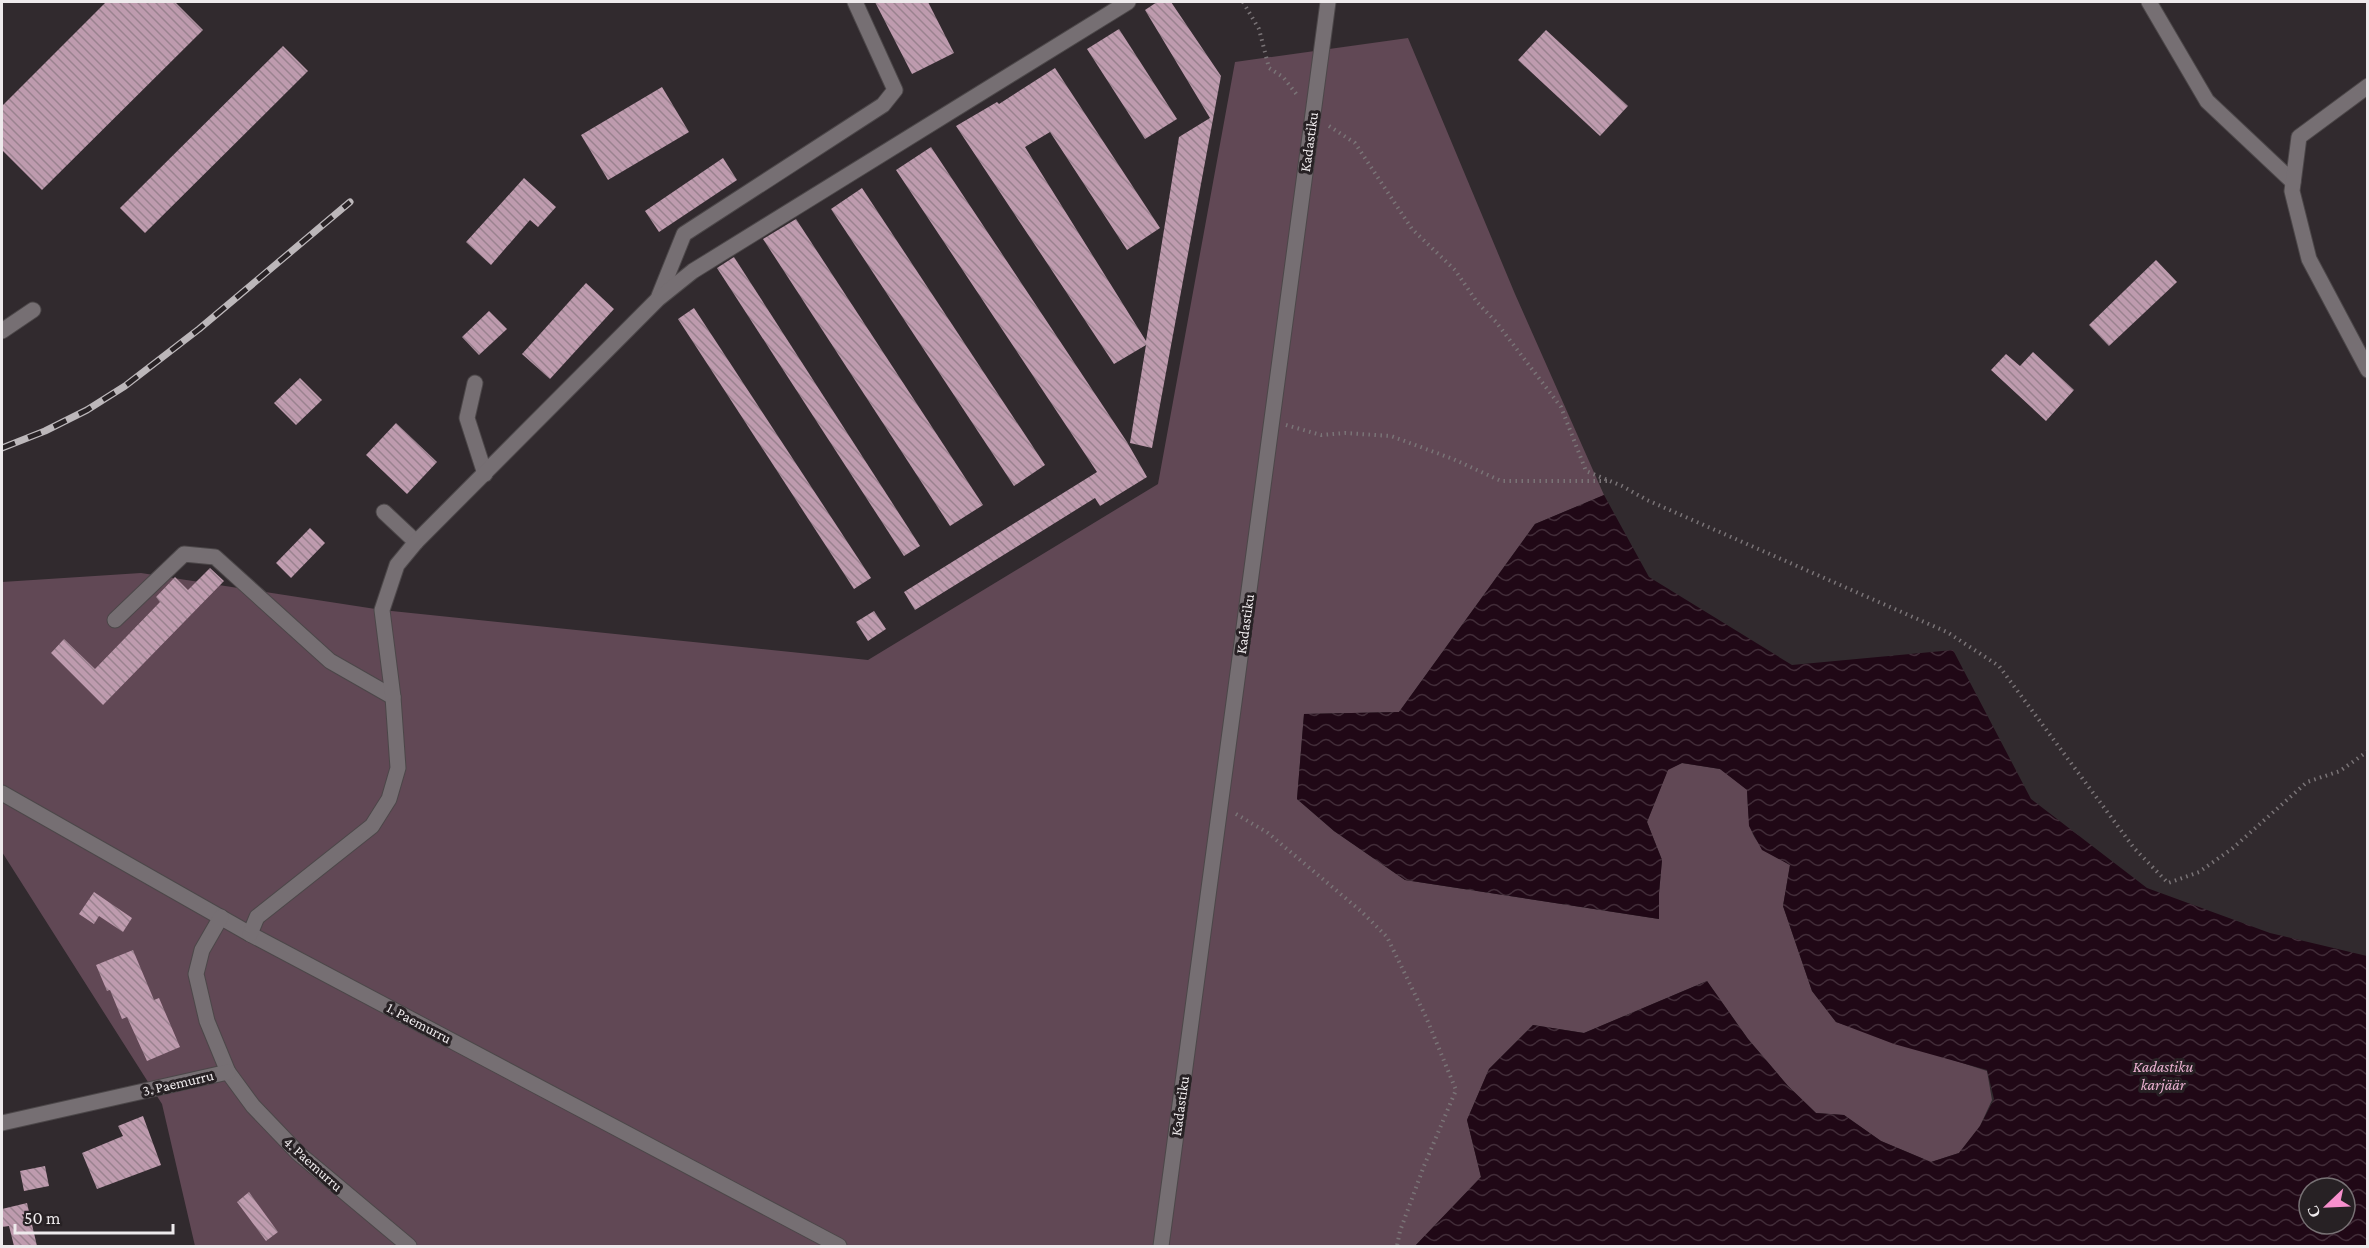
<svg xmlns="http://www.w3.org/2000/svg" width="2369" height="1248" viewBox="0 0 2369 1248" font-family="'Crimson Pro',serif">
<defs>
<pattern id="water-waves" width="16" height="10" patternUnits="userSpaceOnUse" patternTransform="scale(1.5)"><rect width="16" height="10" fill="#200816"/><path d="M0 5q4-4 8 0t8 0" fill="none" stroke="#412c38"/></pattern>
<pattern id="building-back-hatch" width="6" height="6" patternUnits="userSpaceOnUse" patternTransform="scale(1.5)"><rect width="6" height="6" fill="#be9bae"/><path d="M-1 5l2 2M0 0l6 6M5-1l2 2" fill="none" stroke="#9a828f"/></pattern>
</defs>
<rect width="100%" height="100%" fill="#312a2e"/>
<!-- grass -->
<path fill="#614855" d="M1408,38L1515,294L1604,495L1535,524L1399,712L1304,714L1297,799L1334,831L1405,880L1659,919V893L1662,860L1647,822L1668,769L1682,763L1720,769L1747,789C1749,836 1749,842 1790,865L1783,906L1812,991L1836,1022L1987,1071L1992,1100L1980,1126L1959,1153L1931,1162L1881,1141L1844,1115L1816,1113L1788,1086L1748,1039L1707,981L1584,1033L1533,1025L1489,1069L1467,1120L1481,1177L1415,1246H195L162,1104L2,852V582L141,573L382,610L868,660L1158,484L1235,62Z"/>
<!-- water -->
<path fill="url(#water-waves)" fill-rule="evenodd" d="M1604,495L1649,577L1792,665L1953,650L2031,799L2147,888L2270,933L2367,956V1246H1415L1481,1177L1467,1120L1489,1069L1533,1025L1584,1033L1707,981L1748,1039L1788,1086L1816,1113L1844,1115L1881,1141L1931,1162L1959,1153L1980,1126L1994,1099L1987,1070L1894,1044L1836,1022L1812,991L1783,906L1790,865L1762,850L1749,826L1747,790L1720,769L1682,763L1668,770L1647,822L1662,860L1659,893V919L1405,880L1334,831L1297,799L1304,714L1399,712L1535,524ZM2309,1188H2345V1224H2309Z"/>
<!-- building -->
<g fill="url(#building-back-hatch)">
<path d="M106,2H175L203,30L42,190L2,150V106Z"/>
<path d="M875,2H928L954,53L912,74Z"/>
<path d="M1157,2H1171L1221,76L1152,448L1130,443L1146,345L1114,364L956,126L997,102L999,104L1055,68L1160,228L1127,250L1050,132L1025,147L1146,341L1179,137L1210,118L1145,10Z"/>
<path d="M1119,29L1177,119L1145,139L1087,49Z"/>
<path d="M1546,30L1628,106L1600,136L1518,60Z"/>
<path d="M283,46L308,71L145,233L120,208Z"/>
<path d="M662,87L689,132L608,180L581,135Z"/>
<path d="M931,147L1127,442L1147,477L1100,506L1095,498L915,610L904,592L1097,472L896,170Z"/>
<path d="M723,158L737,180L659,232L645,211Z"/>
<path d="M524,178L556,207L538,227L530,220L491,265L466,242Z"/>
<path d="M862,188L1045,465L1014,486L831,209Z"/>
<path d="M796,219L983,505L950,526L763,239Z"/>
<path d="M734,257L920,546L904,556L717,268Z"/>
<path d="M2156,260L2177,282L2109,346L2089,325Z"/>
<path d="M586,283L614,309L550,379L522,354Z"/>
<path d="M694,308L871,578L854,589L678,319Z"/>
<path d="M489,311L507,329L479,355L462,337Z"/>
<path d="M2033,352L2074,390L2046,421L1991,370L2006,354L2020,366Z"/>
<path d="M300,378L322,400L296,425L274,403Z"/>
<path d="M396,423L437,462L407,494L366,455Z"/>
<path d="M310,528L325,543L291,578L276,563Z"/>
<path d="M210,568L224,581L103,705L51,653L64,639L95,669L160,602L156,597L175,577L188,590Z"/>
<path d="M874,611L886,629L868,641L856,622Z"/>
<path d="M94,892L132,918L123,932L99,916L94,924L79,914Z"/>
<path d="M133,950L154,1000L159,998L180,1047L147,1061L127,1017L122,1019L110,990L107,991L96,965Z"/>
<path d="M143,1116L161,1165L97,1189L82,1153L123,1136L118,1126Z"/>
<path d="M45,1166L49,1186L24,1191L20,1171Z"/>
<path d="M249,1192L278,1232L266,1241L237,1202Z"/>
<path d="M27,1203L37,1246H14L9,1226L2,1227V1209Z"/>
</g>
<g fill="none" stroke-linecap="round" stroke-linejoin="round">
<defs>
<g id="minor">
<path d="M2149,2L2207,101L2293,182"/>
<path d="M2368,86L2299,137L2292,191L2309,259L2368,370"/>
<path d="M659,296L684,234L883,105L895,90L855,2"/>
<path d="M2,331L33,310"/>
<path d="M475,383L467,418L485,474"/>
<path d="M384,512L416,542"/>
<path d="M115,620L184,554L215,557L330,661L393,697"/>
<path d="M2,793L250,934L839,1246"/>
<path d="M221,917L202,950L196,974L207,1021L228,1072L253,1106L298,1153L409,1246"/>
<path d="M250,934L257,917L372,826L389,799L398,768L393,697L382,610L397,565L416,542L658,299L693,271L1128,2"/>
<path d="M2,1123L228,1072"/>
<path d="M1161,1246L1328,2"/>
</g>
</defs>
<!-- minor casing -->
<use href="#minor" stroke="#4c4749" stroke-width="17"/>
<!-- path -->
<g stroke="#7a7477" stroke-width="4" stroke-dasharray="1.5 4.5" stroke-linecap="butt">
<path d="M1243,2L1259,29L1269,68L1283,77L1298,96"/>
<path d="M1329,126L1355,143L1412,229L1455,270L1477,302L1496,322L1561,407L1586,471L1622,486L1647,500L1947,632L1999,666L2134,848L2168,883L2199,872L2233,848L2307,782L2340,771L2368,751"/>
<path d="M1286,425L1321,435L1345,433L1391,436L1453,459L1501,481H1607"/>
<path d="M1236,814L1268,833L1362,912L1387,937L1426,1017L1456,1090L1424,1166L1400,1231L1397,1246"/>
</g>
<!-- minor -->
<use href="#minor" stroke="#766f73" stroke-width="15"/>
<defs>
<path id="rail" d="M2,448L45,431L87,410L125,386L199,329L350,202"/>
</defs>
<!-- rail casing -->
<use href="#rail" stroke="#bcb7ba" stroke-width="7"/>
<!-- rail -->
<use href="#rail" stroke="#272124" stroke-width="4.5" stroke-dasharray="14" stroke-linecap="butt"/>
</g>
<g text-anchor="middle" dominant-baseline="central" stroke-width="6" stroke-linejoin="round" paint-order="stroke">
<!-- street labels -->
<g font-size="15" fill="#eeeaec" stroke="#272124">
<text transform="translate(1309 142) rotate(-82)">Kadastiku</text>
<text transform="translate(1245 624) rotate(-82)">Kadastiku</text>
<text transform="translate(419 1023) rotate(28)">1. Paemurru</text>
<text transform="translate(178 1083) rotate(-13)">3. Paemurru</text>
<text transform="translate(1180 1106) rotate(-82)">Kadastiku</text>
<text transform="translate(313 1164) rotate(42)">4. Paemurru</text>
</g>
<!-- water labels -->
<g font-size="16" font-style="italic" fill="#e9b0d0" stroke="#272124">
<text x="2163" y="1066">Kadastiku<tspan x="2163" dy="18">karjäär</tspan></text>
</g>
</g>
<!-- border -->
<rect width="2369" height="1248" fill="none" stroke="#eeeaec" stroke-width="6"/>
<!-- north arrow -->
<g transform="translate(2327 1206) rotate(247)"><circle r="28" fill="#272124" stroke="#777174" stroke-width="1.5"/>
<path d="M0-4.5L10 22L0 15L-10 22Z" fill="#f790cd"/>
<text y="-9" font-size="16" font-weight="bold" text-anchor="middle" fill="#eeeaec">С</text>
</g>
<!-- scale -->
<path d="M15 1224v9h158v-9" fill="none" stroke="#eeeaec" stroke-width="3"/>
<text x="24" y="1224" font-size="18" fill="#eeeaec" stroke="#272124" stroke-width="4.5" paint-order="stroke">50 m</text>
</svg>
